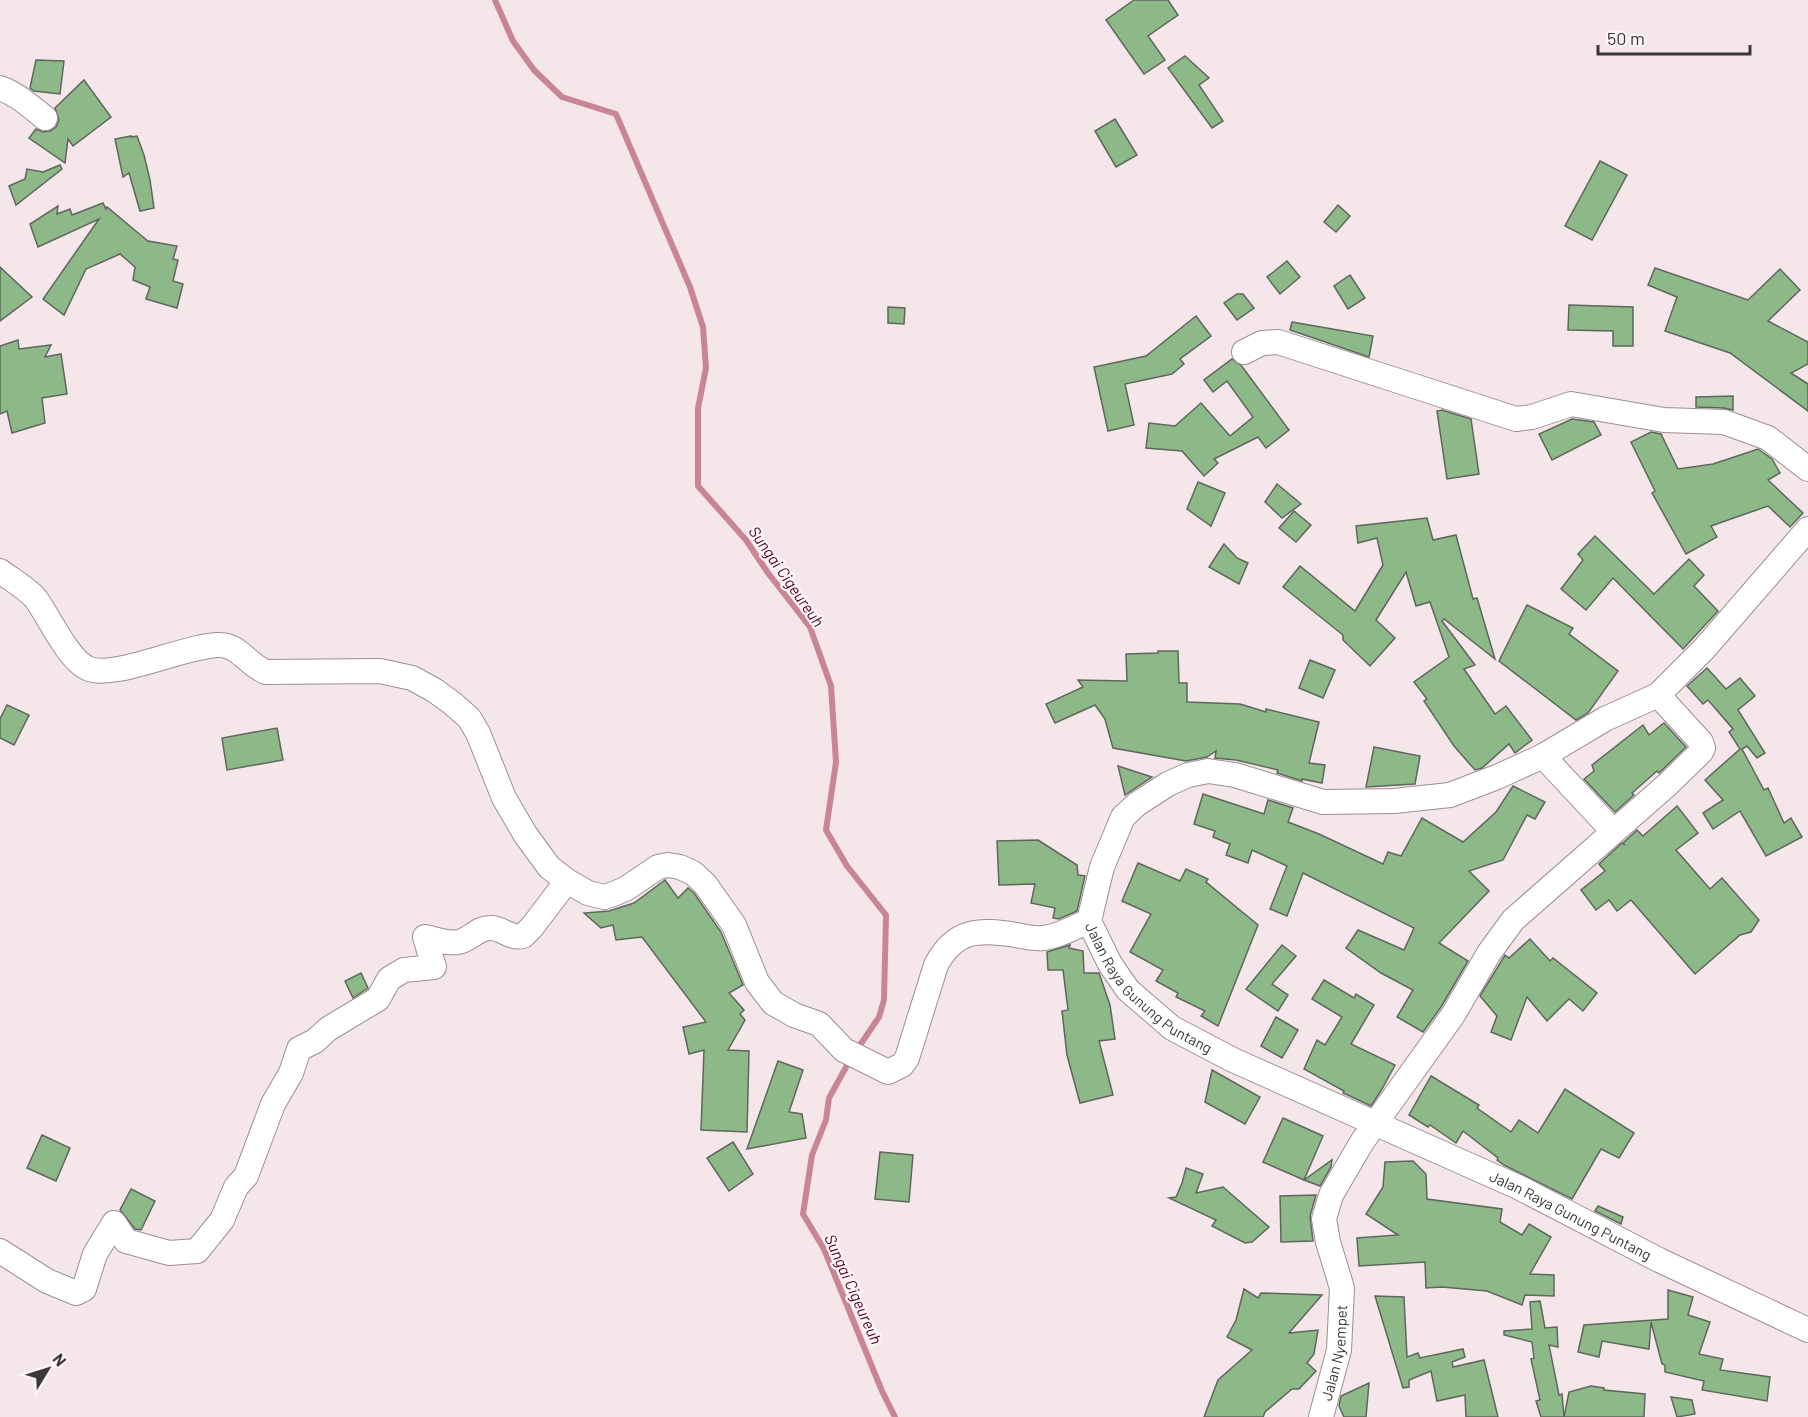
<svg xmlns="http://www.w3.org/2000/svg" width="1808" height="1417" viewBox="0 0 1808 1417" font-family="Barlow,sans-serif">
<rect width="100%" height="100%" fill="#f5e7e9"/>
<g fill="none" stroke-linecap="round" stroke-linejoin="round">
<!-- stream -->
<g stroke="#c88695" stroke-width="6">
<path d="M495,0L513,41L534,70L562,97L616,114L690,287L703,327L706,368L698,408V486L746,540L768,573L810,627L831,686L836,762L826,830L847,866L886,915L884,1000L879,1017L856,1051"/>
<path d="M850,1060L829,1098L826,1120L812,1155L803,1214L824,1249L882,1391L895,1417"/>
</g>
</g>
<!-- building -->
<g fill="#8db988" stroke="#5e665d" stroke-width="1.5">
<path d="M1134,0H1168L1178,15L1148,36L1165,60L1144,74L1106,20Z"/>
<path d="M1185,56L1209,78L1199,85L1223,121L1212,128L1168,68Z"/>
<path d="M36,60L64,61L60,94L34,91L30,88Z"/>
<path d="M84,80L111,117L73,146L68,139L65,163L29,138L36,129L43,132L50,131L56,127L59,120L55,108Z"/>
<path d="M1115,119L1137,155L1116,167L1095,131Z"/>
<path d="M131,136V137L137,136L144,155L150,180L154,208L140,211L129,173L123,177L115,139Z"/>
<path d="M1600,161L1627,175L1592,240L1565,226Z"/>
<path d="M60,165L62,169L16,205L9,186L25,179L27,169L43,172Z"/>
<path d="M103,203L106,209L107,207L149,242L148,241L177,246L173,259L178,260L173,281L183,284L177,308L146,299L150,287L133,280L135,267L120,254L86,269L64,315L43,299L99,219L38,247L30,224L58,206L57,214L70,209L72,215Z"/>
<path d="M1338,205L1350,216L1336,232L1324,222Z"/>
<path d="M1287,261L1300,277L1280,294L1267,277Z"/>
<path d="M0,267L32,297L0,321Z"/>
<path d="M1655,268L1748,300L1780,269L1800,290L1768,321L1808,342V364L1791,373L1808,384V411L1730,353L1665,331L1677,297L1648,285Z"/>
<path d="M1350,275L1365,298L1348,309L1334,286Z"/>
<path d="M1237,294H1243L1254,308L1237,320L1224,303Z"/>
<path d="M1569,305L1633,307V346H1613V331L1568,330Z"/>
<path d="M888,307L905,308L904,324L888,323Z"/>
<path d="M1196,316L1211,336L1180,359L1184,364L1172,374L1125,384L1134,425L1108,431L1094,367L1146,356Z"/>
<path d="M1292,322L1373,336L1369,357L1290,330Z"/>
<path d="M18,340L19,349L51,345L45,357L61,354L67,394L42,398L45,423L12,433L7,411L0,414V346Z"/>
<path d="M1232,359L1241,365L1289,430L1266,448L1258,437L1214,459L1218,463L1204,476L1182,451L1146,448L1149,423L1175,426L1201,403L1230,436L1253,417L1227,381L1213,392L1204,380Z"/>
<path d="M1733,396V410L1724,408L1696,407V397Z"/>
<path d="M1442,410L1471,419L1479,474L1447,479L1437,411Z"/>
<path d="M1572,419L1594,422L1601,435L1552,460L1539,434Z"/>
<path d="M1651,432L1661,434L1678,469L1713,464L1758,449L1761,451L1772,459L1780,473L1768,480L1803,513L1790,527L1768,506L1711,526L1717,537L1686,554L1652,493L1655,491L1631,442Z"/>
<path d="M1198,482L1225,493L1211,526L1187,509Z"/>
<path d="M1277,484L1301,504L1282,518L1265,502Z"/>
<path d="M1294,511L1311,525L1296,542L1279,528Z"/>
<path d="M1427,518L1433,540L1456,535L1473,599L1477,598L1495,659L1444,619L1442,621L1475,665L1464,669L1495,714L1506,706L1532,740L1515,753L1509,744L1482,768L1475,770L1454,746L1424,701L1427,699L1414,682L1449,657L1430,602L1416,606L1406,572L1376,620L1395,638L1370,666L1343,640V635L1283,587L1300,566L1355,611L1383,565L1377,538L1358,543L1356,526Z"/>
<path d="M1595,536L1654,594L1689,559L1704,575L1694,586L1718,611L1683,649L1613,578L1586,610L1561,589L1583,560L1578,554Z"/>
<path d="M1224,544L1237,558L1248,563L1239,584L1209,567Z"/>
<path d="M1527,605L1573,628L1569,634L1618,671L1588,713L1576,720L1499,661Z"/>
<path d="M1158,651H1178L1179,683H1187V702L1240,704L1266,712V709L1319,722L1309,763L1325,765L1322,783L1302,779V781L1277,773L1278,770L1236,760L1215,758L1216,751L1207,757L1186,761L1113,748L1105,719L1095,705L1055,723L1046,704L1083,687L1078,680L1127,681L1126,654L1158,653Z"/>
<path d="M1310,660L1335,670L1323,698L1299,688Z"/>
<path d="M1707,668L1726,689L1740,678L1755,696L1738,710L1765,753L1757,758L1747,746L1742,749L1764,790L1768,788L1784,823L1791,818L1802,837L1766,856L1740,811L1713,829L1703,813L1723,800L1705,780L1740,749L1729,732L1733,729L1708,700L1703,704L1687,686Z"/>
<path d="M7,705L29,715L14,745L0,738V719Z"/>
<path d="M1664,723L1686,747L1659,773L1657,771L1632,793L1634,795L1615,812L1584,779L1594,771L1592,765L1643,725L1649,735Z"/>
<path d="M277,728L283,760L227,770L222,738Z"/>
<path d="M1374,747L1420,756L1415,784L1366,787Z"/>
<path d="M1118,766L1152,777L1125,795Z"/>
<path d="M1513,786L1545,802L1535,819L1527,815L1503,860L1469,871L1489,891L1439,943L1468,961L1441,1007L1423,1032L1397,1017L1413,990L1381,973L1346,948L1358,930L1404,950L1414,928L1303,873L1287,916L1270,909L1287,866L1252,850L1248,863L1226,855L1230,844L1213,837L1215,831L1194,824L1203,794L1264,814L1268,800L1293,808L1288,822L1319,834L1383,864L1388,852L1401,856L1422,818L1463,842L1496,812Z"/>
<path d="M1677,806L1698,833L1676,850L1710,889L1722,878L1759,920L1751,932L1740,935L1695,974L1631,900L1617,911L1609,900L1596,910L1581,890L1605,871L1599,864L1622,843L1625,845L1623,843L1637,830L1643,836Z"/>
<path d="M1038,840L1077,865L1078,875L1085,876L1077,911L1059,919L1053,918L1055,908L1031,903L1035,884L999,885L997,841Z"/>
<path d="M1138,863L1180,881L1186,869L1208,879L1206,882L1258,925L1218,1026L1201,1016L1205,1011L1176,997L1178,993L1156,981L1163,970L1130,952L1151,914L1122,901Z"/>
<path d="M665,880L678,898L688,888L694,893L721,932L743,985L729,993L744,1010L740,1014L745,1020L728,1050L749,1051L747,1132L701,1130L704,1050L689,1054L683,1027L706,1022L642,937L616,940L613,925L601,928L584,913L609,911L634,903Z"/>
<path d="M1530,939L1550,961L1553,958L1597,993L1583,1011L1569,999L1547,1021L1527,997L1511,1040L1491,1032L1497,1016L1480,996L1505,955L1509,958Z"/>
<path d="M1070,945L1069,948L1083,951L1084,973H1099L1110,1005L1115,1039L1099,1041L1113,1095L1080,1103L1067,1055L1062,1011L1068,1010L1063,970H1048L1047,952Z"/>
<path d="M1282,945L1296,956L1272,984L1288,995L1278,1011L1246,989Z"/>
<path d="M361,973L368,988L353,998L345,981Z"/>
<path d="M1324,980L1354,998L1356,994L1374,1005L1351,1044L1395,1065L1382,1089L1371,1106L1352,1097L1343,1093L1344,1091L1304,1069L1317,1040L1325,1045L1342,1017L1312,999Z"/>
<path d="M1276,1017L1298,1030L1282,1058L1261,1046Z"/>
<path d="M778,1061L803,1070L789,1112L802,1114L806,1138L747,1149Z"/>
<path d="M1212,1070L1260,1097L1245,1124L1205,1102Z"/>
<path d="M1431,1076L1479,1105L1477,1108L1511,1132L1519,1120L1538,1133L1565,1089L1634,1133L1619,1158L1601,1149L1572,1199L1504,1165L1497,1160L1498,1158L1463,1131L1456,1143L1430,1125L1428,1127L1409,1115Z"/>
<path d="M1283,1118L1323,1136L1304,1180L1263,1162Z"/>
<path d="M42,1135L70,1148L56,1181L27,1168Z"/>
<path d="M733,1142L753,1174L729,1191L707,1158Z"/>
<path d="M880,1152L913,1155L909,1202L875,1199Z"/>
<path d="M1332,1160L1331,1167L1320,1186L1304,1180Z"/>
<path d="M1413,1161L1426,1174L1427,1199L1502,1209L1500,1222L1522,1235L1529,1224L1551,1237L1530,1274L1554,1275V1296L1525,1295L1522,1305L1487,1291L1442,1287L1426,1288L1425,1262L1359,1266L1357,1238L1398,1235L1366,1214L1383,1187L1385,1162Z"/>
<path d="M1186,1168L1203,1174L1196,1193L1223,1187L1269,1227L1252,1242L1245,1243L1212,1226L1216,1220L1169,1198L1176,1197L1182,1183Z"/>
<path d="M131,1189L155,1201L141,1230L135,1229L120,1210Z"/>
<path d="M1316,1195L1310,1216L1313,1241L1281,1242L1280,1196Z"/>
<path d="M1598,1206L1623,1217L1621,1224L1595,1211Z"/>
<path d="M1244,1289L1258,1298L1261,1293L1322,1295L1289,1333L1318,1330L1314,1354L1307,1363L1316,1371L1299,1389H1292L1265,1412L1263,1417H1204L1218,1380L1252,1350L1227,1337L1236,1320Z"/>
<path d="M1668,1290L1693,1297L1688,1315L1710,1322L1699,1354L1723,1359L1720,1370L1770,1377L1767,1401L1702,1390L1704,1381L1665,1372V1365L1662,1364L1651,1322L1649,1349L1602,1341L1599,1357L1578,1352L1584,1325L1668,1319Z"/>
<path d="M1375,1296L1404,1297L1407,1357L1418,1353L1420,1358L1463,1349L1465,1357L1452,1362L1453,1367L1484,1360L1498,1417H1466L1465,1395L1437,1401L1431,1371L1409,1380V1387L1403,1388Z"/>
<path d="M1540,1301L1545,1328L1557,1327L1558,1347L1549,1345L1559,1395L1562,1394L1564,1417H1541L1536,1401L1540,1400L1531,1359L1534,1358L1532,1342L1504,1335V1331L1532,1329L1530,1302Z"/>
<path d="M1369,1383L1366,1417H1344L1339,1406L1341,1396Z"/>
<path d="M1591,1386L1604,1388V1390L1645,1394L1644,1417H1564L1569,1392Z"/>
<path d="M1671,1397L1692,1400L1695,1414L1677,1417Z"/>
</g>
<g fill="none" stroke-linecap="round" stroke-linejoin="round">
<defs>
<g id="minor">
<path d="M0,88C17,94 31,107 45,118"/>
<path d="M1244,352L1262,343L1278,342L1516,419L1532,417L1571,404L1664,420L1724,422L1768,438L1808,469"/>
<path id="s1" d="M1808,529L1704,649L1658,695L1605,719L1543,756L1497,777L1450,795L1394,801L1323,802L1235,775L1208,771L1188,775L1168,784L1137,804L1123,817L1102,867L1089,921L1110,964L1128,990L1172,1028L1233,1060L1518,1187L1659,1260L1808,1330"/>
<path d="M0,571C12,580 27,588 36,599C49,617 68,659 87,668C112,681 188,644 220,645C239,645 249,666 266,672L380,671L412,678L434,690L452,703L469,718L478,733L504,798L525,834L549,867L567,881L588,893L604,897L616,893L627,888L658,867L668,865L680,867L693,873L705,884L734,925L757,982L773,1003L794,1015L819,1024L844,1050L888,1072L902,1065L907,1058L936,965C955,929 979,929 1016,935C1025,937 1035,939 1044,938C1060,936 1075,927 1089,921"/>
<path d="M1543,756L1613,831"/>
<path d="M0,1251L47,1281L76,1293L84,1289L95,1254L114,1223L126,1241L169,1253L197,1251L222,1220L236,1187L246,1176L273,1104L291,1073L299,1049L315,1041L328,1029L378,999L389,979L404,970L434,967L425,937C435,939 447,944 458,942C471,940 477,927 492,928C503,929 511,939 523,936L532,927L567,881"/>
<path id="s2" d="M1321,1417L1339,1350L1342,1288L1328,1242L1324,1219L1331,1195L1362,1142L1453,1015L1489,953L1513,920L1667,785L1701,752L1703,748L1701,742L1658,695"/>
</g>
</defs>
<!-- minor casing -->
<use href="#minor" stroke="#9c8f91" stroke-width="26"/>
<!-- minor -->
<use href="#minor" stroke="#fff" stroke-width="24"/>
</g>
<g text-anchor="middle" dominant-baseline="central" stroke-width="4.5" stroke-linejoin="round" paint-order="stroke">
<!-- street labels -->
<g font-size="15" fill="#3b3637" stroke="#fef5f7">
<text stroke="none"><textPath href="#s1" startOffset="1002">Jalan Raya Gunung Puntang</textPath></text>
<text stroke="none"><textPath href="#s1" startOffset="1488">Jalan Raya Gunung Puntang</textPath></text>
<text stroke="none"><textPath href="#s2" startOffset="66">Jalan Nyempet</textPath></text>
</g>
<!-- water labels -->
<g font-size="16" font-style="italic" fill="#520123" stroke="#fef5f7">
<text transform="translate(787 576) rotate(55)">Sungai Cigeureuh</text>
<text transform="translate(854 1289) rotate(66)">Sungai Cigeureuh</text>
</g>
</g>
<!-- north arrow -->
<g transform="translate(48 1369) rotate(52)" stroke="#fef5f7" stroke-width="4.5" paint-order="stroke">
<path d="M0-4.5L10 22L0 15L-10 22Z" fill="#3b3637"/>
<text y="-9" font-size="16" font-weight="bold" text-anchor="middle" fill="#3b3637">N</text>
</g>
<!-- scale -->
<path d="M1598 45v9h152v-9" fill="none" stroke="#3b3637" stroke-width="3"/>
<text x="1607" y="45" font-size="18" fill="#3b3637" stroke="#fef5f7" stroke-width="4.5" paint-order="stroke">50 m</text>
</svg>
